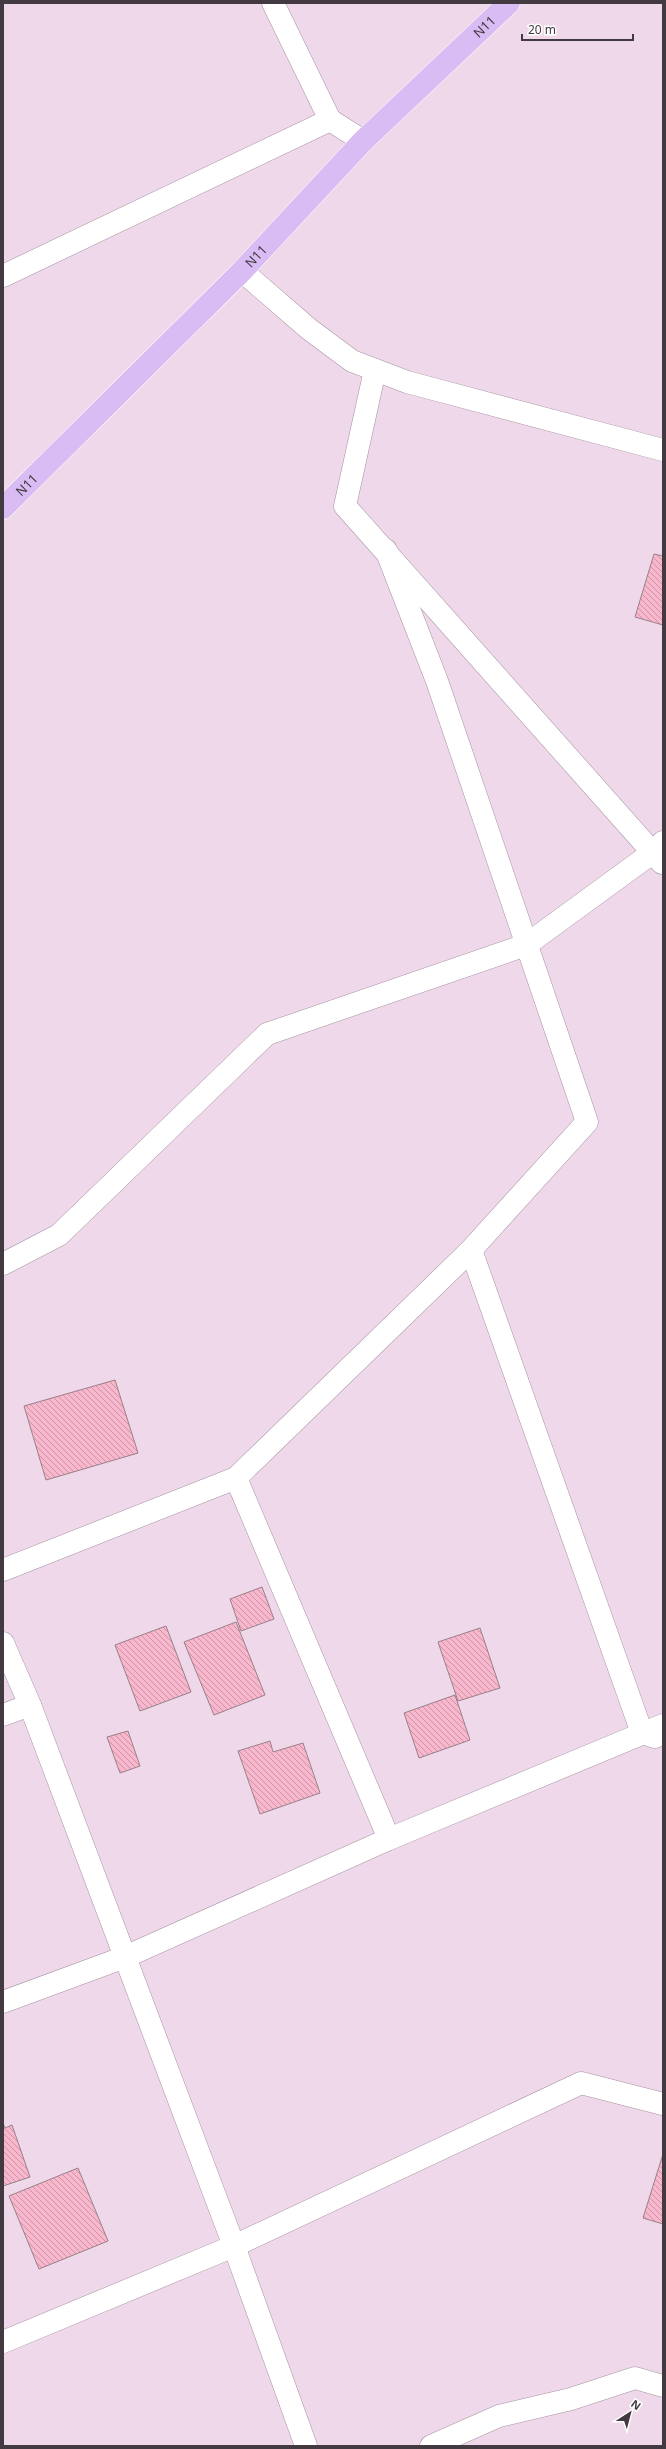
<svg xmlns="http://www.w3.org/2000/svg" width="666" height="2449" viewBox="0 0 666 2449" font-family="'Noto Sans',sans-serif">
<defs>
<pattern id="building-back-hatch" width="6" height="6" patternUnits="userSpaceOnUse"><rect width="6" height="6" fill="#f8b7cc"/><path d="M-1 5l2 2M0 0l6 6M5-1l2 2" fill="none" stroke="#ca96a7"/></pattern>
</defs>
<rect width="100%" height="100%" fill="#eed8e9"/>
<!-- building -->
<g fill="url(#building-back-hatch)" stroke="#9a8088">
<path d="M654,554L663,556V625L635,617Z"/>
<path d="M115,1380L138,1453L46,1480L24,1406Z"/>
<path d="M262,1587L274,1619L241,1631L230,1599Z"/>
<path d="M236,1622L265,1695L214,1715L184,1642Z"/>
<path d="M166,1626L191,1692L140,1711L115,1645Z"/>
<path d="M480,1628L500,1688L458,1701L438,1642Z"/>
<path d="M455,1695L470,1740L419,1758L404,1713Z"/>
<path d="M128,1731L140,1766L120,1773L107,1737Z"/>
<path d="M270,1741L273,1752L303,1743L320,1793L260,1814L238,1751Z"/>
<path d="M3,2123L5,2128L12,2125L30,2177L3,2186Z"/>
<path d="M663,2154V2224L643,2218Z"/>
<path d="M78,2168L108,2241L39,2269L9,2196Z"/>
</g>
<g fill="none" stroke-linecap="round" stroke-linejoin="round">
<defs>
<g id="street">
<path d="M273,3L330,120"/>
<path d="M242,271L309,329L352,361L407,382L663,450"/>
<path d="M3,276L330,120L363,141"/>
<path d="M375,370L345,506L662,863"/>
<path d="M471,1250L642,1733L655,1737"/>
<path d="M3,1264L59,1235L267,1034L526,945L652,853L663,842"/>
<path d="M236,1478L389,1839"/>
<path d="M3,1570L236,1478L471,1250L587,1122L437,681L386,550"/>
<path d="M3,1643L30,1705L234,2246L306,2446"/>
<path d="M3,1715L30,1705"/>
<path d="M3,2002L125,1957L389,1839L663,1725"/>
<path d="M3,2342L234,2246L581,2083L663,2104"/>
<path d="M431,2446L499,2416L571,2399L635,2378L663,2386"/>
</g>
<g id="primary">
<path id="s1" d="M3,508L242,271L363,141L509,3"/>
</g>
</defs>
<!-- street casing -->
<use href="#street" stroke="#a793a3" stroke-width="23"/>
<!-- primary casing -->
<use href="#primary" stroke="#fff" stroke-width="23"/>
<!-- street -->
<use href="#street" stroke="#fff" stroke-width="22"/>
<!-- primary -->
<use href="#primary" stroke="#dabcf4" stroke-width="22"/>
</g>
<g text-anchor="middle" dominant-baseline="central" stroke-width="3.5" stroke-linejoin="round" paint-order="stroke">
<!-- street labels -->
<g font-size="13" fill="#433a41" stroke="#fff">
<text stroke="none"><textPath href="#s1" startOffset="681">N11</textPath></text>
<text stroke="none"><textPath href="#s1" startOffset="357">N11</textPath></text>
<text stroke="none"><textPath href="#s1" startOffset="33">N11</textPath></text>
</g>
</g>
<!-- border -->
<rect width="666" height="2449" fill="none" stroke="#433a41" stroke-width="8"/>
<!-- north arrow -->
<g transform="translate(630 2413) rotate(36)" stroke="#ffffff" stroke-width="3" paint-order="stroke">
<path d="M0-3L7 15L0 10L-7 15Z" fill="#433a41"/>
<text y="-6" font-size="11" font-weight="bold" text-anchor="middle" fill="#433a41">N</text>
</g>
<!-- scale -->
<path d="M522 34v6h111v-6" fill="none" stroke="#433a41" stroke-width="2"/>
<text x="528" y="34" font-size="12" fill="#433a41" stroke="#ffffff" stroke-width="3" paint-order="stroke">20 m</text>
</svg>
